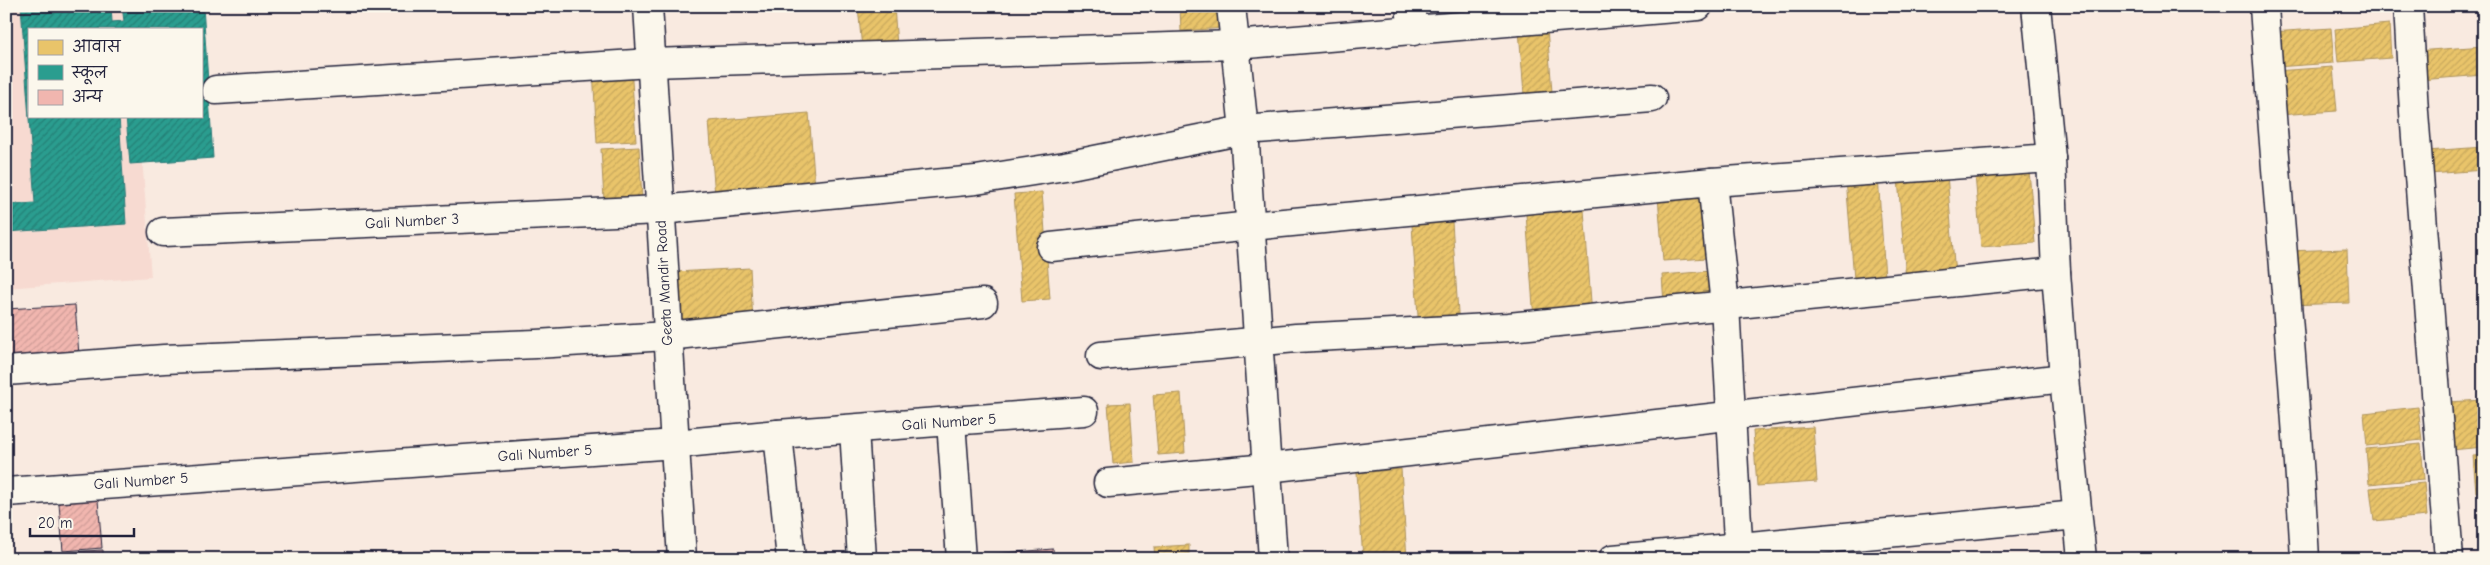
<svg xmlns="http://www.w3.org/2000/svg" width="2490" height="565" viewBox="0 0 2490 565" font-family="'Comic Neue','Playpen Sans Deva',sans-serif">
<defs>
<pattern id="homes-hatch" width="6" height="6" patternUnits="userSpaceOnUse" patternTransform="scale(1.25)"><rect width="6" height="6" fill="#e9c46a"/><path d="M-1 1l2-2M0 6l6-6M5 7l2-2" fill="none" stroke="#c8a85d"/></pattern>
<pattern id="schools-hatch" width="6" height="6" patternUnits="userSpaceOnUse" patternTransform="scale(1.25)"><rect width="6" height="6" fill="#2a9d8f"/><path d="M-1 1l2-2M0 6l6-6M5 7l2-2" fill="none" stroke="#248076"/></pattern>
<pattern id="building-hatch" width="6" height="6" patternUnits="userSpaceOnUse" patternTransform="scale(1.25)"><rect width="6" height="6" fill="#f1b6af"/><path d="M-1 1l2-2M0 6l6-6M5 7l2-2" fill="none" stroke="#ce9c97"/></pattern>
</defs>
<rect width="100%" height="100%" fill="#f9eae0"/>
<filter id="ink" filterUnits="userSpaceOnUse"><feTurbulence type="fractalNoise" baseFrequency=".02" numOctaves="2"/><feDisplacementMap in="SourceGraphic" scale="10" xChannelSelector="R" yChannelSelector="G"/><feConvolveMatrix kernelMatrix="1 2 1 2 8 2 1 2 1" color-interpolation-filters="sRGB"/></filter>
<g filter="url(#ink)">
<!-- built -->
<path fill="#f7dad1" d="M6,6H131L133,29H29V116H139L151,277L6,288Z"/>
<!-- homes -->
<g fill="url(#homes-hatch)" stroke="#ad935c">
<path d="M590,6H635L636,8L590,11Z"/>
<path d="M858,6H894L897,46L862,49Z"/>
<path d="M1180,6H1221L1223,28L1181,31Z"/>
<path d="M1471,6H1494V9L1472,10Z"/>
<path d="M2389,24L2391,58L2338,62L2335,29Z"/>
<path d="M1547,28L1552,92L1524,94L1519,30Z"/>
<path d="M2331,28L2334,63L2275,67L2272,32Z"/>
<path d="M2484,46V75L2419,80L2416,51Z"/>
<path d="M631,66L636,141L597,143L593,68Z"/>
<path d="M2333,67L2337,111L2278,115L2275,71Z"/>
<path d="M809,113L815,188L715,196L709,121Z"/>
<path d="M639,147L642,198L604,200L601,149Z"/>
<path d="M2484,147V170L2429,174L2427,151Z"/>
<path d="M2029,170L2035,243L1981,247L1975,174Z"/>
<path d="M1947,174L1955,276L1906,280L1898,178Z"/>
<path d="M1878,176L1885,277L1854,279L1846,179Z"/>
<path d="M1042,192L1050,299L1022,301L1014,194Z"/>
<path d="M1702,193L1707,258L1663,261L1658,196Z"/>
<path d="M1584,210L1592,315L1534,319L1526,214Z"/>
<path d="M1452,222L1459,328L1419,331L1412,225Z"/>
<path d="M2347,249L2349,303L2288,305L2285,251Z"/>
<path d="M750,268L753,322L678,327L675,272Z"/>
<path d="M1711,271L1713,301L1664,304L1662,275Z"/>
<path d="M1181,393L1185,453L1158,455L1153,395Z"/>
<path d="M2484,400V447L2451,450L2447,402Z"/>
<path d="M1130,403L1134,462L1113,464L1108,404Z"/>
<path d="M2418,407L2422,440L2367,446L2364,413Z"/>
<path d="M1813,427L1817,482L1757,486L1753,431Z"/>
<path d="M2421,444L2424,479L2369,484L2366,449Z"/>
<path d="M2484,455V491L2476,492L2473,456Z"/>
<path d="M1401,469L1407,559H1363L1357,473Z"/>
<path d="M2424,483L2427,516L2374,521L2370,488Z"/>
<path d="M1189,545V559H1155L1154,547Z"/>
</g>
<!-- schools -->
<path fill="url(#schools-hatch)" stroke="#287876" d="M21,6H111L112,22L124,21L122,6H203L213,158L130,164L126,116H201V29H29V116H119L126,224L6,232V205L35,203Z"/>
<!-- building -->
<g fill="url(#building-hatch)" stroke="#22223b">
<path d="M75,305L79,355L9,359L6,309Z"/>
<path d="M97,488L102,548L63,551L58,492Z"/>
<path d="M1053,549L1054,559H981L980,555Z"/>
<path d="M103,550V559H17V555Z"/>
</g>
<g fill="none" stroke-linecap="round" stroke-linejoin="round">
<defs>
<g id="street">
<path d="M648,6L682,559"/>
<path d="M1231,6L1244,130L1273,559"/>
<path d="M1410,6L1413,31"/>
<path d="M2036,6L2051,158L2056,272L2064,378L2082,559"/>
<path d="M2264,6C2276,191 2295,374 2305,559"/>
<path d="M2408,6L2414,112L2449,559"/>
<path d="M216,90L651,63L1235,45L1698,6"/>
<path d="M1712,182L1725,305L1739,559"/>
<path d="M163,232L660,210L976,180L1065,166L1244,130L1652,98"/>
<path d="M1051,247L1251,226L1712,182L2051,158"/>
<path d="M1101,356L1296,338L1509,327L2056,272"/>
<path d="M6,371L164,359L536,344L667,336L983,303"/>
<path d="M951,422L961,559"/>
<path d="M854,429L862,559"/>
<path d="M778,434L791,559"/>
<path d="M1108,483L1267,468L2064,378"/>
<path d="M6,492L675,444L778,434L1084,411"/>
<path d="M1613,559L2077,515"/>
</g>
</defs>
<!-- street casing -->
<use href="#street" stroke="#22223b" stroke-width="31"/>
<!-- street -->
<use href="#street" stroke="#fbf7ec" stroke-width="28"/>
</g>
</g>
<g text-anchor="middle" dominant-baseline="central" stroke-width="5" stroke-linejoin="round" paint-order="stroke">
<!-- street labels -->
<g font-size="15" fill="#22223b" stroke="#fbf7ec">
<text transform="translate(412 221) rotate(-3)">Gali Number 3</text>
<text transform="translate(664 283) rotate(-93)">Geeta Mandir Road</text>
<text transform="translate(949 422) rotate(-4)">Gali Number 5</text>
<text transform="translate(545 453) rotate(-4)">Gali Number 5</text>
<text transform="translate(141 481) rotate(-4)">Gali Number 5</text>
</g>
</g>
<!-- margin -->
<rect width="2490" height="565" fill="none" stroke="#fbf7ec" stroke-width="25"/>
<rect x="12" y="12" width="2465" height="540" fill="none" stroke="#22223b" stroke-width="2" filter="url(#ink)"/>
<!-- legend -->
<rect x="28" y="28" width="175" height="90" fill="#fbf7ec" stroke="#a4a2a5"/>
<rect x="38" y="40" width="25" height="15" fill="#e9c46a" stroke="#a4a2a5"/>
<text x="72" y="52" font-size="15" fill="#22223b">आवास</text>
<rect x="38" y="65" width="25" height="15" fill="#2a9d8f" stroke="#a4a2a5"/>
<text x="72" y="78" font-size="15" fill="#22223b">स्कूल</text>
<rect x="38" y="90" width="25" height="15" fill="#f1b6af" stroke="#a4a2a5"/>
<text x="72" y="102" font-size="15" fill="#22223b">अन्य</text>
<!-- scale -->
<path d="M30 528v8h104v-8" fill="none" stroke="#22223b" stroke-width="2.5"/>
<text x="38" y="528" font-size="15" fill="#22223b" stroke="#fbf7ec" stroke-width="4" paint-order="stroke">20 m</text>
</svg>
